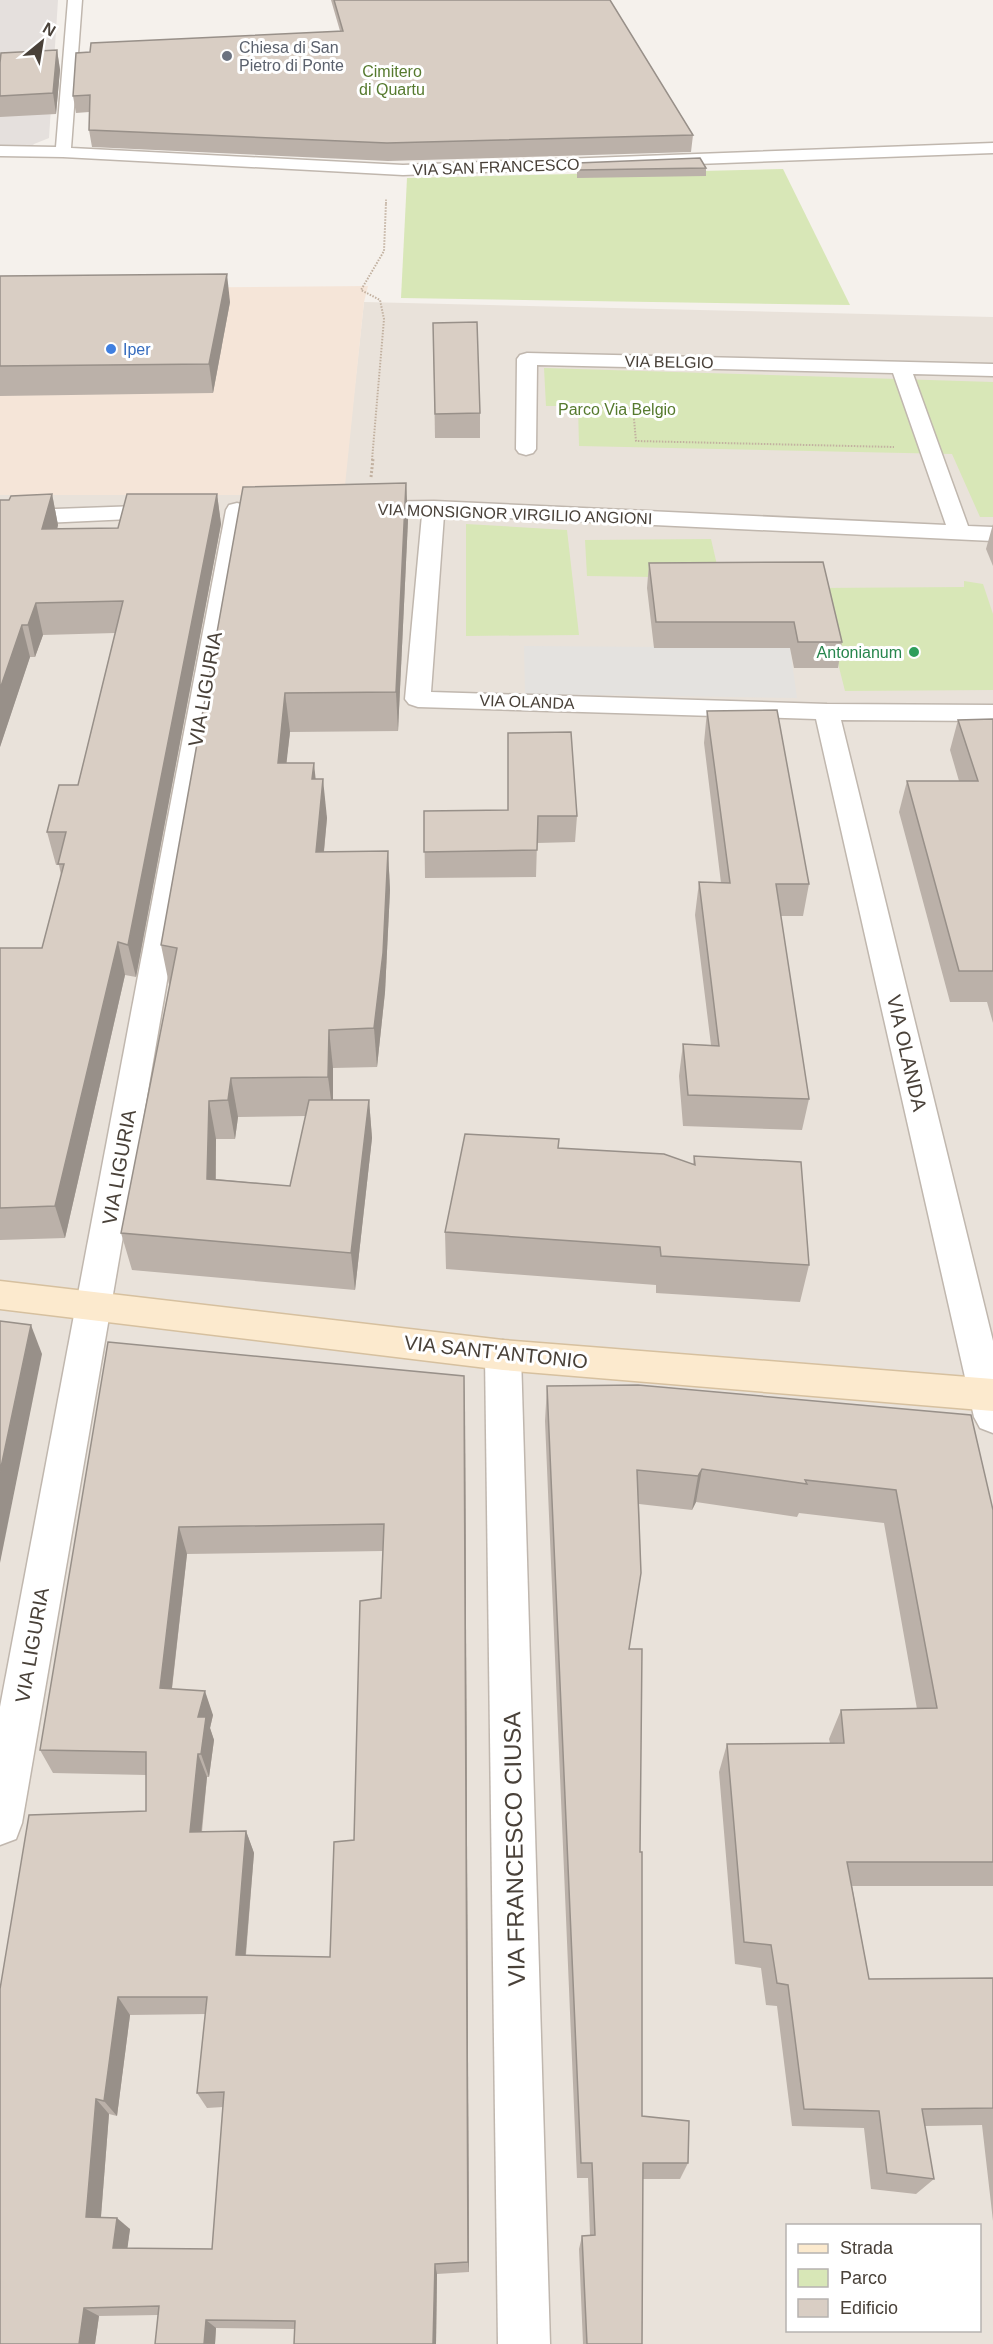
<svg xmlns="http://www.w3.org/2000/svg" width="993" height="2344" viewBox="0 0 993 2344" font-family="Helvetica,sans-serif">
<rect width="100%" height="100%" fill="#f5f1ec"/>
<!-- residential -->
<path fill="#e9e2da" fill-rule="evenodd" d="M364,302L993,317V2344H0V495H343ZM788,2226H980V2330H788Z"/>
<!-- commercial -->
<path fill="#f5e5d8" d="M368,286L364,302L344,495H0V289Z"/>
<!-- industrial -->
<path fill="#e5e0dd" d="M0,0H58L49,138L34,144L23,156H0Z"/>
<!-- green -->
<g fill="#d8e7b7">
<path d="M783,169L850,305L401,298L407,178Z"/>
<path d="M544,368L993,382V517H980L952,454L579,446L578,406H546Z"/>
<path d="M466,524L567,530L579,635L466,636Z"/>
<path d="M711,539L720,578L587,576L585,540Z"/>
<path d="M964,581L983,584L993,614V690L845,691L819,588L964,587Z"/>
</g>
<!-- parking -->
<path fill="#e4e2df" d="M524,646L790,648L797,698L525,694Z"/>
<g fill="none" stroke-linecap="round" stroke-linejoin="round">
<defs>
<g id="street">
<path d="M68,0H82L71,148L403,165L993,143V153L403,175L63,157L0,156V146L56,147Z"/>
<path d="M527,353L993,364V376L913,374L968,526L993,527V541L444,515L431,692L827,704L993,705V721L841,720L993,1341V1433L980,1428L974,1417L816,719L418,707L409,704L405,699L422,515L362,516L354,514L351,509L354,504L362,502L434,501L946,525L893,373L537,365L536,449L533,453L526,455L519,453L516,449L517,359L520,355Z"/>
<path d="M237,503L245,505L248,510L22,1823L16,1839L0,1845V1707L226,510L229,505Z"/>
<path d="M166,505L174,507L177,512L174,517L0,525V511Z"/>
<path d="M503,1340L516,1344L521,1355L550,2344H498L485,1355L490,1344Z"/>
</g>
<path id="secondary" d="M0,1281L503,1340L993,1379V1411L503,1370L0,1309Z"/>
</defs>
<!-- street casing -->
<use href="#street" stroke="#c0b7ae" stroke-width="3"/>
<!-- secondary casing -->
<use href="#secondary" stroke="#d6c09f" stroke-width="3"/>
<!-- path-far2 -->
<path stroke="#c2b1a0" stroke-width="1.5" stroke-dasharray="1.5 1.5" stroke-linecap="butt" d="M386,204V198"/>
<!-- path-far1 -->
<g stroke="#c2b1a0" stroke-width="2" stroke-dasharray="1.5 1.5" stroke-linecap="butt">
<path d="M560,407L633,408L636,441L894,447"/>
<path d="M372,460L384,319L380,300L361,290L384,251L386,202"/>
</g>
<!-- path -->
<path stroke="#c2b1a0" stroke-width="3" stroke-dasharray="2 2" stroke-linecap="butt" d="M371,477L373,459"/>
<!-- street -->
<use href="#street" fill="#fff" fill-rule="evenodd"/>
<!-- secondary -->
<use href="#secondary" fill="#fceace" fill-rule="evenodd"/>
</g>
<!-- wall -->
<g fill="#bbb1a9" fill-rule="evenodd">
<path d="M331,0H610L693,135L691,152L388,161L92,147L89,130V112L76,113L73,96L90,52L340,31Z"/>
<path d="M57,50L60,70L56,114L0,117V63Z"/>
<path d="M577,163L706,168V176L577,178Z"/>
<path d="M0,276L230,302L213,393L0,396Z"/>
<path d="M433,323L480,413V438H435Z"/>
<path d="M406,483L408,520L398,731L290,732L286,763L315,779L327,818L324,852L388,851L390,890L385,992L377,1067L333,1068V1100H369L372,1138L355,1290L132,1270L121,1233L170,984H169L161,945L243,487ZM306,1116L290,1186L216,1179V1139H235L238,1117Z"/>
<path d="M52,494L58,525L57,529L118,528L217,494L221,524L136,977L125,975L65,1238L0,1240V948H42L61,875L59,865H56L47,832L78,785L115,633L43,635L35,657H30L0,747L9,500Z"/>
<path d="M993,524V566L986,549Z"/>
<path d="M649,563L842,642L838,668H794L790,648H654L647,588Z"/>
<path d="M707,711L809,884L803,916H780L809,1099L802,1130L683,1126L679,1076L683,1044L711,1045L695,915L699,882L721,883L704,743Z"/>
<path d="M993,719V1023L987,1002H950L899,812L907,781H959L950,750L958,720Z"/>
<path d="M424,811L577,816L575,842L537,843L536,877L425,878Z"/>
<path d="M558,1148L693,1165L694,1156L809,1265L800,1302L656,1293V1285L446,1269L445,1232Z"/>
<path d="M108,1342L465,1405L469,2272L437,2274L436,2344H294V2329L216,2328L215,2344H155L158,2315L99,2316L95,2344H0L146,1811V1775L53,1773L40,1750ZM383,1551L381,1598L354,1840L330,1957L246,1955L254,1853L246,1831L202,1832L207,1777H209L214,1740L210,1728L213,1715L172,1689L187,1554ZM206,2014L197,2093L207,2108L223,2107L212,2249L127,2248L130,2229L101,2217L109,2114L117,2116L130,2015Z"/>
<path d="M547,1386L993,1510V1886H852L869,1979L993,1978V2221L982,2125L925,2126L934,2179L916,2194L871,2189L864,2128L792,2126L777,2006L766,2005L761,1968L735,1964L719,1772L727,1744L830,1743L829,1739L841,1710L917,1709L884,1523L799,1513L797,1517L696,1502L692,1510L639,1504L641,1573L629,1649L640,1852L642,2116L688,2163L680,2179H643L642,2344H583L579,2249L582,2236L590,2235L588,2178H577L545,1421Z"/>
</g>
<!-- shaded-wall -->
<g fill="#989089">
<path d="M57,50L60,70L56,114L53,93Z"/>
<path d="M227,274L230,302L213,393L209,364Z"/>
<path d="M406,483L408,520L398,731L396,692Z"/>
<path d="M52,494L58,525L50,560L42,529Z"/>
<path d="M217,494L221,524L136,977L128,945Z"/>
<path d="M36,603L43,635L35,657L28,625Z"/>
<path d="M22,625L30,657L0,747V689Z"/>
<path d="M285,693L290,732L282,803L278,763Z"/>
<path d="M314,763L318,802L312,779Z"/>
<path d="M323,779L327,818L320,891L316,852Z"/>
<path d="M388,851L390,890L385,992L377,1067L374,1028Z"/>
<path d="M118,942L125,975L65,1238L55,1206Z"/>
<path d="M329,1030L333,1068V1115L328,1077Z"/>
<path d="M231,1078L238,1117L235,1139L228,1100Z"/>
<path d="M369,1100L372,1138L355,1290L351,1253Z"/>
<path d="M209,1101L216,1139L215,1216L207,1179Z"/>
<path d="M31,1325L42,1354L0,1563V1472Z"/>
<path d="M464,1376L465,1405L469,2272L468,2262Z"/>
<path d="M702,1469L696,1502L692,1510L698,1476Z"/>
<path d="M179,1527L187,1554L169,1713L160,1688Z"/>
<path d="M205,1691L213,1715L210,1728L214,1740L209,1777L201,1754L198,1717Z"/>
<path d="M198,1754L207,1777L199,1853L190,1832Z"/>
<path d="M246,1831L254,1853L244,1973L236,1955Z"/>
<path d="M118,1997L130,2015L117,2116L104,2101Z"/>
<path d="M96,2099L109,2114L100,2228L86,2217Z"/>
<path d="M117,2218L130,2229L126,2259L113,2248Z"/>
<path d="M435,2264L437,2274L436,2344H433Z"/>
<path d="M84,2308L99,2316L95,2344H79Z"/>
<path d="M206,2320L216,2328L215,2344H204Z"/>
</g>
<!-- building -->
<g fill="#d9cec4" stroke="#989089" stroke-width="1.5" fill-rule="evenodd">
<path d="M334,0H610L693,135L387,143L89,130L90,95L73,96L76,53L90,52L91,43L343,31Z"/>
<path d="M57,50L53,93L0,96V63L1,53Z"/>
<path d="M700,158L706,168L577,170V163Z"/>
<path d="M227,274L209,364L0,366V276Z"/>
<path d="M477,322L480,413L435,414L433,323Z"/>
<path d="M406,483L396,692L285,693L278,763H314L312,779H323L316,852L388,851L383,953L374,1028L329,1030L328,1077L231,1078L228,1100L209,1101L207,1179L290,1186L309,1100H369L351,1253L121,1233L177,948L161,945L243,487Z"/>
<path d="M52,494L42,529L118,528L127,494H217L128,945L118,942L55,1206L0,1208V948H42L64,864H58L66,832H47L59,785H78L123,601L36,603L28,625H22L0,689V500H9L11,496Z"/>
<path d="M823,562L842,642H798L794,622H656L649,563Z"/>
<path d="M777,710L809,884H776L809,1099L688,1095L683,1044L719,1046L699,882L730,883L707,711Z"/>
<path d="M993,719V971H959L907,781H978L958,720Z"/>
<path d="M571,732L577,816H538L537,850L424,852V811L508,810V733Z"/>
<path d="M465,1134L559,1139L558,1148L664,1154L695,1165L694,1156L801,1162L809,1265L661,1256L660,1247L445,1232Z"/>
<path d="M0,1321L31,1325L0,1472Z"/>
<path d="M108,1342L464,1376L468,2262L435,2264L433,2344H294L295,2321L206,2320L204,2344H155L159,2306L84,2308L79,2344H0V1989L29,1815L146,1811V1752L40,1750ZM384,1524L381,1598L360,1601L354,1840L334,1842L330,1957L236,1955L246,1831L190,1832L198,1754H201L206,1717H198L205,1691L160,1688L179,1527ZM118,1997H207L197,2093L224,2092L212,2249L113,2248L117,2218L86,2217L96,2099L104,2101Z"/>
<path d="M638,1385L971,1415L993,1510V1862H847L869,1979L993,1978V2108L922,2109L934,2179L887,2173L879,2111L804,2109L788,1985L777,1983L771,1945L744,1942L727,1744L844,1743L841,1710L937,1708L896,1490L805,1480L807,1484L702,1469L698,1476L637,1470L641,1573L629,1649H642L640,1852H642V2116L689,2121L688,2163H643L642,2344H587L582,2236L595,2235L592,2163H581L547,1386Z"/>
</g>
<!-- markers -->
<circle fill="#6b7280" stroke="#fff" stroke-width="2" cx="227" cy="56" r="6"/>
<circle fill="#3f7fe0" stroke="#fff" stroke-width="2" cx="111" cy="349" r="6"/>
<circle fill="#2e9e5b" stroke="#fff" stroke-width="2" cx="914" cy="652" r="6"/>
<g text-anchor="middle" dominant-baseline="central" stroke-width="6" stroke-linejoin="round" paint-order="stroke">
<!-- far-worship labels -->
<g font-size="16" fill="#5b616d" stroke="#fff" text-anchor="start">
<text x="239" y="47">Chiesa di San<tspan x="239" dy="18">Pietro di Ponte</tspan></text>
</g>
<!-- far-park labels -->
<g font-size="16" fill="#567a2e" stroke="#fff">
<text x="392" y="71">Cimitero<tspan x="392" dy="18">di Quartu</tspan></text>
<text x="617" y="409">Parco Via Belgio</text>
</g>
<!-- far-street labels -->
<g font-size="16" fill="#494139" stroke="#fff">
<text transform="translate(496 167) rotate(-2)">VIA SAN FRANCESCO</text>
<text transform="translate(669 362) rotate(1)">VIA BELGIO</text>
<text transform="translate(515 514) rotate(2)">VIA MONSIGNOR VIRGILIO ANGIONI</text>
<text transform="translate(527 702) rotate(2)">VIA OLANDA</text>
</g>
<!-- far-shop labels -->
<g font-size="16" fill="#366cbe" stroke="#fff" text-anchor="start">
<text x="123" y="349">Iper</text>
</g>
<!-- far-leisure labels -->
<g font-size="16" fill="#27864d" stroke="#fff" text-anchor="end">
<text x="902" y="652">Antonianum</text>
</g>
<!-- street labels -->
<g font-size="20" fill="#494139" stroke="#fff">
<text transform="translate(205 689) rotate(-80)">VIA LIGURIA</text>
<text transform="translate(907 1053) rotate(77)">VIA OLANDA</text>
<text transform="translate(119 1167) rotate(-80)">VIA LIGURIA</text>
<text transform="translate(496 1352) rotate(6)">VIA SANT'ANTONIO</text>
<text transform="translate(32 1645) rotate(-80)">VIA LIGURIA</text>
</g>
<!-- near-street labels -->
<g font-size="24" fill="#494139" stroke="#fff">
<text transform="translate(514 1849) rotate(-91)">VIA FRANCESCO CIUSA</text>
</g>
</g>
<!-- legend -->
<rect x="786" y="2224" width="195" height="108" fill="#ffffff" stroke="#b6b3b0" stroke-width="1.5"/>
<rect x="798" y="2244" width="30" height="9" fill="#fceace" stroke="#b6b3b0" stroke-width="1.5"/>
<text x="840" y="2254" font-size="18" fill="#494139">Strada</text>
<rect x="798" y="2269" width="30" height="18" fill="#d8e7b7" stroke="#b6b3b0" stroke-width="1.5"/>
<text x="840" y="2284" font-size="18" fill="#494139">Parco</text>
<rect x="798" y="2299" width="30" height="18" fill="#d9cec4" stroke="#b6b3b0" stroke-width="1.5"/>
<text x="840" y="2314" font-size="18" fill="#494139">Edificio</text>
<!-- north arrow -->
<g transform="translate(42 42) rotate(30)" stroke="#ffffff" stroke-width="4.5" paint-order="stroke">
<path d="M0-4.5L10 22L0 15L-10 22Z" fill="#494139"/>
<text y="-9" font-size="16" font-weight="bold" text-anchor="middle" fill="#494139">N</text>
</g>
</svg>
